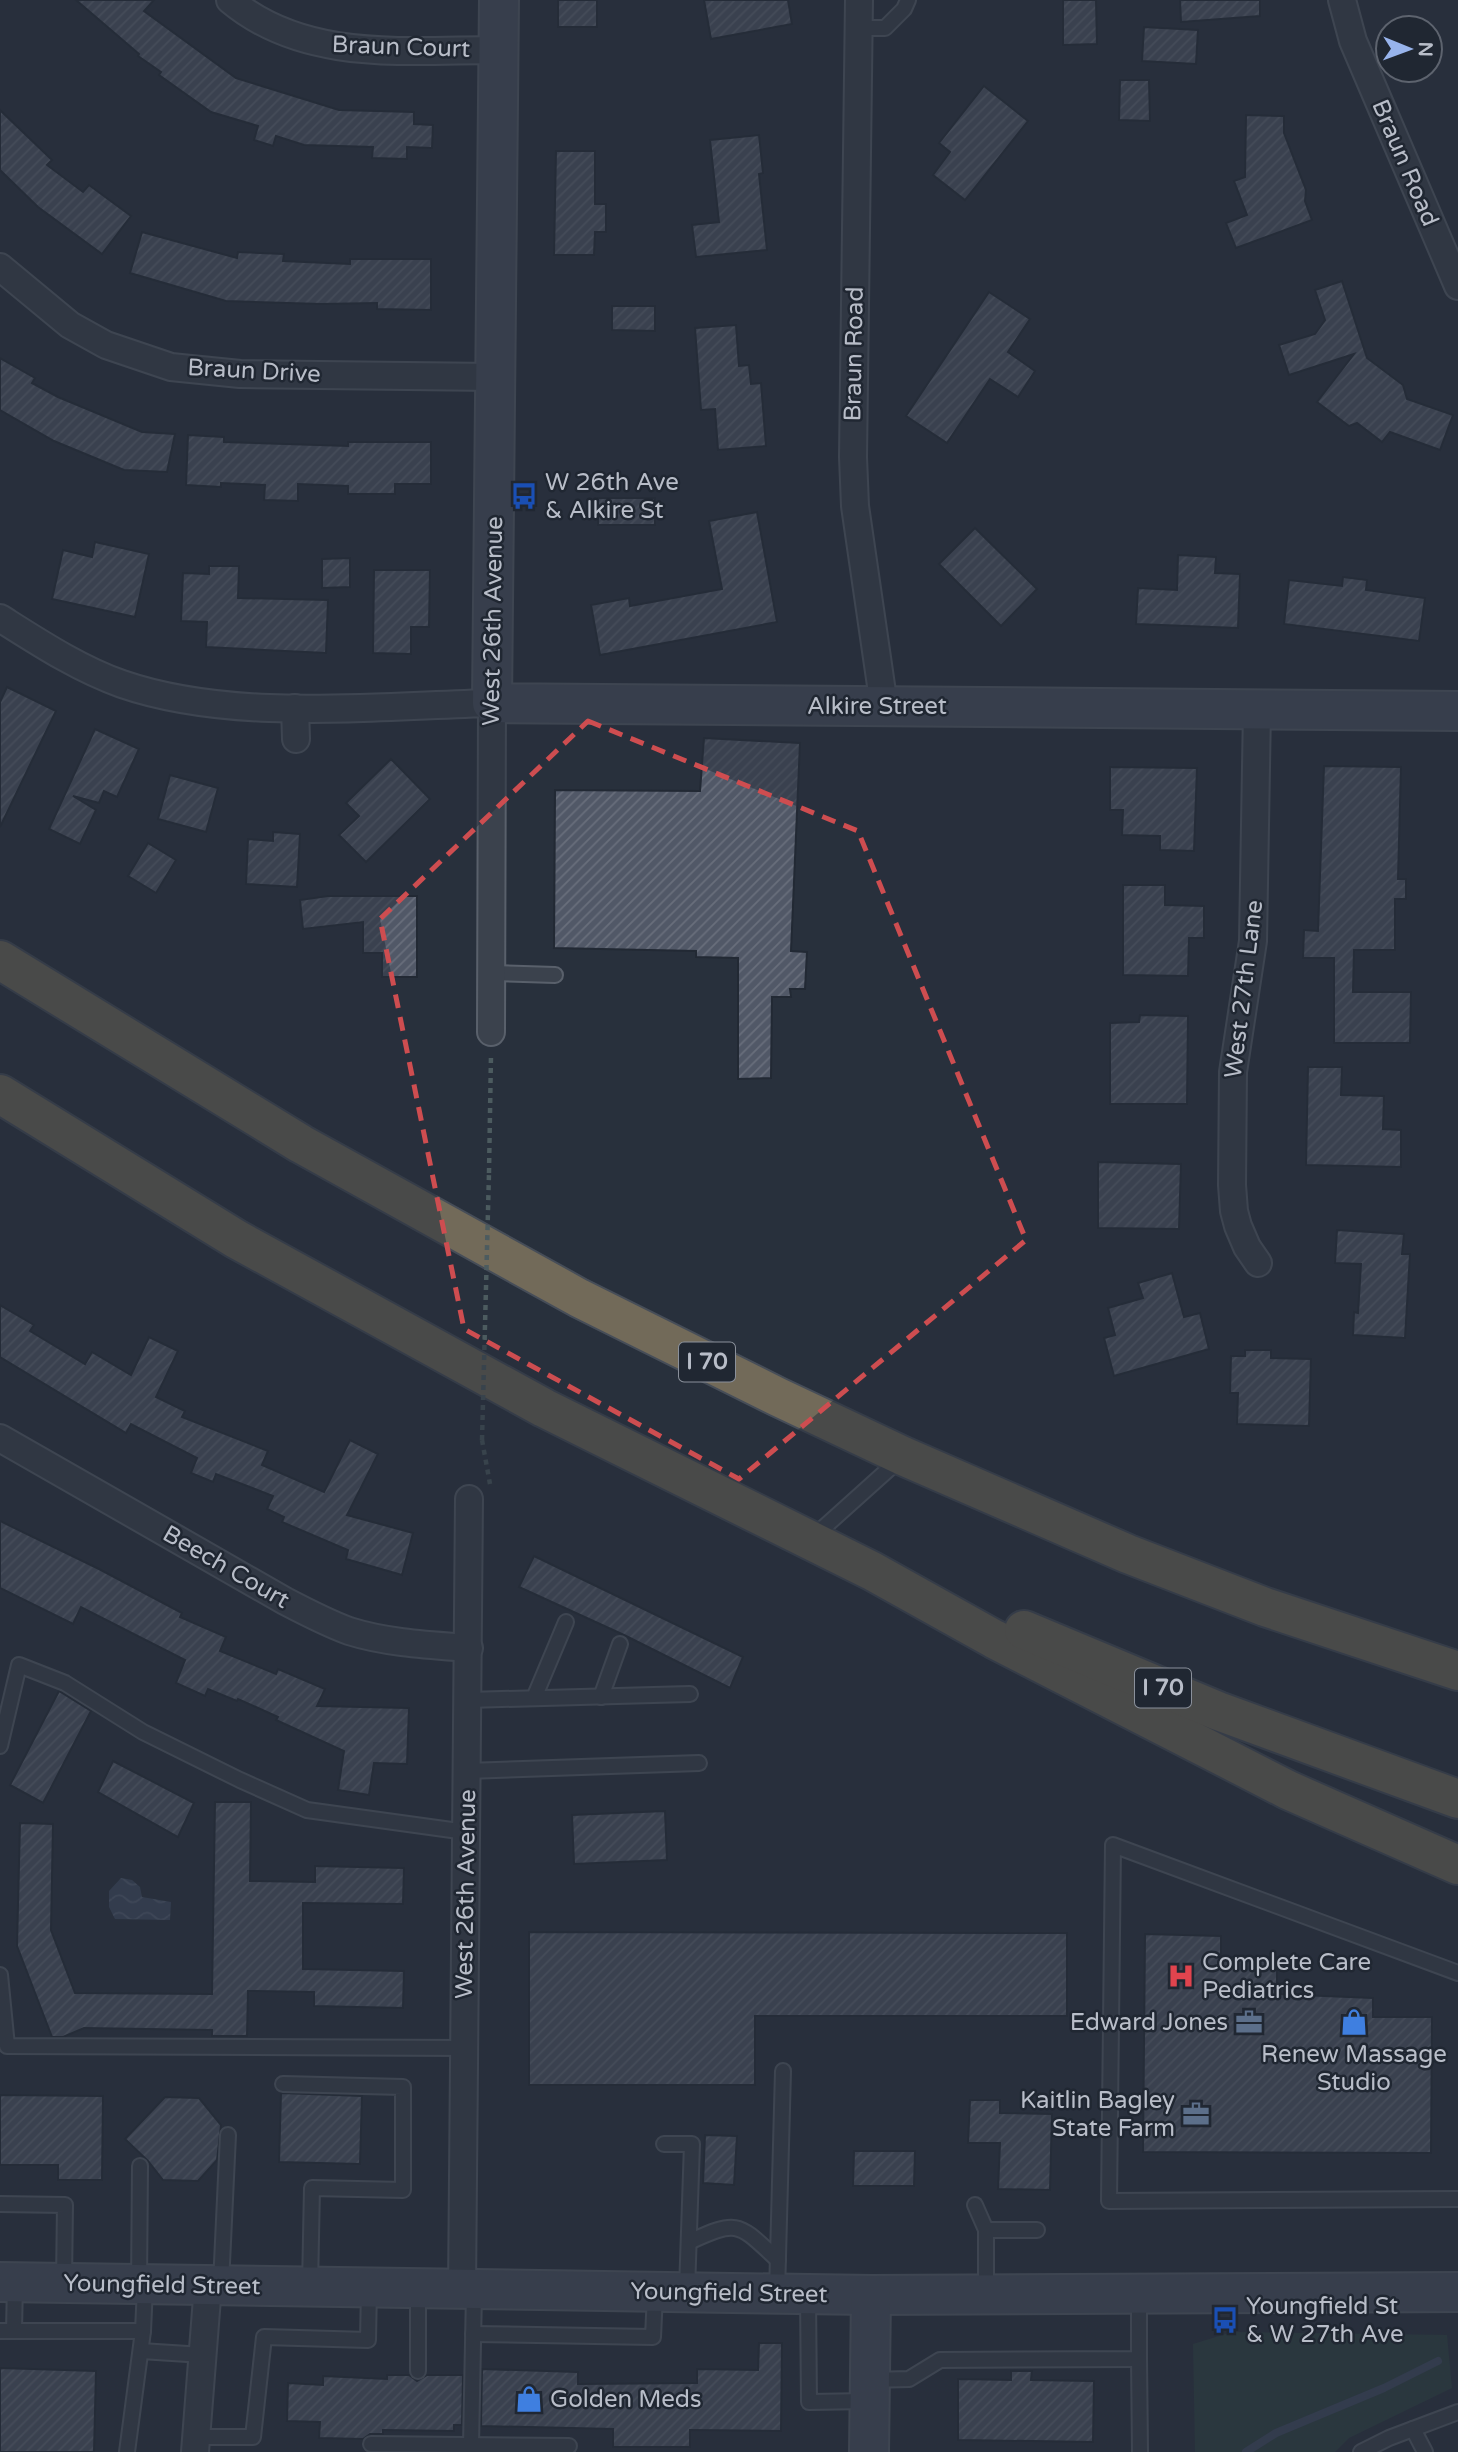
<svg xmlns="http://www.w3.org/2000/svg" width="1458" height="2452" viewBox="0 0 1458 2452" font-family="'Varela Round',sans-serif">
<defs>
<pattern id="water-waves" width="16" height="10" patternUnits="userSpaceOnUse" patternTransform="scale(1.75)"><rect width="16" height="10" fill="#404c63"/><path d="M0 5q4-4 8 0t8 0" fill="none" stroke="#5a6478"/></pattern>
<pattern id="building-hatch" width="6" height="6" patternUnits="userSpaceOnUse" patternTransform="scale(1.75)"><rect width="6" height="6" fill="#515867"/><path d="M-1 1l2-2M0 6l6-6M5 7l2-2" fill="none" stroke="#686e7b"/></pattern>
</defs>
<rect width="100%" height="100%" fill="#28303c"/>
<!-- green -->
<path fill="#2e4042" d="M1232,2332L1447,2335L1452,2388L1349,2438L1335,2452H1195L1193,2344Z"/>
<!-- water -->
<path fill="url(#water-waves)" d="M121,1878L132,1880L140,1887L142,1897L171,1902L170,1920L115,1919L109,1907V1891Z"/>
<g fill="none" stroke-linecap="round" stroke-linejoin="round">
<!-- stream -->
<path stroke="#404c63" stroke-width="8" d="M1246,2452L1276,2433L1384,2388L1438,2361"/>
</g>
<!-- building -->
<g fill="url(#building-hatch)" stroke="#222934" stroke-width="2">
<path d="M76,0H154L144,11L236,78L339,110L414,112V124L433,125L432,148L407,147V159L372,158L373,147L304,145L276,136L273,146L254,140L258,126L211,112L159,75L161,72L138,56L139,54Z"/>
<rect x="558" y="0" width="39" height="27"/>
<path d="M704,0H788L792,24L711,39Z"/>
<path d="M1063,0H1096L1097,44L1063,45Z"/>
<path d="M1180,0H1260V16L1181,22Z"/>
<path d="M1144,27L1198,30L1196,64L1142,61Z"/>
<path d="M1120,80H1149L1150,121L1119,120Z"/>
<path d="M984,86L1028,121L965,200L933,175L950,152L939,143Z"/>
<path d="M0,110L52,160L47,165L83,192L89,185L131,216L102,254L38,207L0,170Z"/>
<path d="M1246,115L1284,116V133L1306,190L1305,201L1312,220L1236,248L1226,223L1247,215L1234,181L1245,177Z"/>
<path d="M759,135L763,173L759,174L767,250L696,257L692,225L719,222L710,140Z"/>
<path d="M556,151H595V204H606V232H595L594,255H554Z"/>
<path d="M142,232L237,258L238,252L284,254L283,261L350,264V259H431V310L377,309V303L321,304L226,301L130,273Z"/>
<path d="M1342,281L1367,358L1403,385L1407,399L1453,415L1440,450L1390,432L1382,442L1357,423L1349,426L1317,402L1354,354L1289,375L1279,345L1315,334L1325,320L1315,290Z"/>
<path d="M989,292L1030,319L1008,352L1035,371L1018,397L990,379L947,443L906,416Z"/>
<path d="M612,306H655V331L612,330Z"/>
<path d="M736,325L739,366L749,365L751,384L761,383L766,446L718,450L715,409L701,410L695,328Z"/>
<path d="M0,358L35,378L32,383L58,397L142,432L175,434L167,472L124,470L54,441L0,410Z"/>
<path d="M188,435L224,437V442L348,446V442H431V484H395V494H348V486L298,484V501L264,500L265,485L221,483V487L186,485Z"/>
<rect x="598" y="498" width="57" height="27"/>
<path d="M757,512L777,622L600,655L591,605L629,598L630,606L722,589L709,521Z"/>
<path d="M975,528L1037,589L1001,626L939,564Z"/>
<path d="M95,542L149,554L135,617L52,599L63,550L92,557Z"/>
<path d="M1178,555L1216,557L1215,573L1240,574L1238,628L1136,624L1138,588L1177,590Z"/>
<path d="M350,558V587L322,588V559Z"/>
<path d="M209,566H239L238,598L328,600L326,653L206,647L207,622L181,621L183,573L209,574Z"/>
<path d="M374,570H430L429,627H411V654L373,653Z"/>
<path d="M1343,577L1367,580L1366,590L1425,598L1419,641L1284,624L1289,580L1342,586Z"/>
<path d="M7,687L56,711L0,827V702Z"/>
<path d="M95,729L139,749L117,797L104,791L99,803L73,796L96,810L80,844L49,829Z"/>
<path d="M704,738L800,743L791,951L807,952L805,989H790L791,997H772L771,1078L738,1079V958L696,957V951L554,948L555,790L700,791Z"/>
<path d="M391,759L430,799L366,862L339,835L359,816L346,803Z"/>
<path d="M1324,766L1401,767L1398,879H1406V899H1395V950H1354L1353,992H1411L1410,1043H1334V958H1303L1304,930L1318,931Z"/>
<path d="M1110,767L1197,768L1194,851L1160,850V836L1122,835L1123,810H1110Z"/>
<path d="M170,775L218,788L206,832L158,819Z"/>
<path d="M273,832L300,834L297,887L246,884L248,839L273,841Z"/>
<path d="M148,843L176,860L156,893L128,876Z"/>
<path d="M1123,885H1165V905L1204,906V938H1189L1188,976L1123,975Z"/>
<path d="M328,896H417V977H382V953H363V922L303,929L300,900Z"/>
<path d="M1140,1015L1188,1016L1187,1104H1110V1023L1139,1022Z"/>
<path d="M1308,1067H1342L1341,1095L1384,1096L1383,1129L1401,1130V1167L1306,1165Z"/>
<path d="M1098,1162L1181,1164L1179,1229L1098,1228Z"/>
<path d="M1337,1230L1404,1234L1402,1254H1410L1405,1338L1353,1335L1354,1312L1358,1313L1361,1264L1335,1263Z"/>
<path d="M1172,1273L1184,1317L1200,1313L1209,1349L1114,1376L1104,1338L1115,1335L1108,1308L1143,1298L1138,1283Z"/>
<path d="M0,1305L34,1325L30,1331L85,1364L92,1352L131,1375L149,1337L178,1351L156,1397L185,1411L182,1417L268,1451L262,1465L324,1492L350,1440L378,1454L347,1515L413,1533L402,1575L346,1559L348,1550L282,1522L284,1517L267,1509L273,1496L216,1474L213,1482L191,1473L197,1458L131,1424L126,1433L0,1357Z"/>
<path d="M1245,1350H1271V1358L1311,1359L1309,1426L1237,1424L1238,1393H1230L1231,1356H1245Z"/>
<path d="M0,1521L99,1569L182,1613L180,1617L226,1637L220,1651L276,1674L278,1669L325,1689L317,1706L409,1708L407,1764L374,1763L369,1795L338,1790L344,1751L276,1720L278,1717L238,1699L237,1701L208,1689L205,1696L176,1683L185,1660L81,1607L73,1624L0,1588Z"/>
<path d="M534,1556L743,1657L730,1688L624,1635L519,1587Z"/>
<path d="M59,1691L91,1711L43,1803L10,1785Z"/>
<path d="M113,1761L194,1803L178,1837L98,1792Z"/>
<path d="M215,1802H251L250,1881L315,1882V1866L404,1868L403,1904L303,1903V1969L404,1971L403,2008L314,2006V1992L248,1991L247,2036H212V2030L84,2028L63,2037H52L17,1946L20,1823L53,1824L51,1930L75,1993L212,1994Z"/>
<path d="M665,1811L667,1860L574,1864L572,1815Z"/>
<path d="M529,1932L1067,1933V2016H755V2085H529Z"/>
<path d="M1145,1934L1221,1936V1957H1277V1994L1373,1998V2017H1432L1431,2153L1143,2152Z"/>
<path d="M281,2093L362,2096L360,2164L279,2162Z"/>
<path d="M0,2095L103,2096L102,2180H58V2165H0Z"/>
<path d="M165,2097L199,2098L221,2125L217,2160L198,2181L163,2180L148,2161L125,2139Z"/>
<path d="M970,2100H1000V2113L1052,2114L1050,2190L998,2189L1000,2143H968Z"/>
<path d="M705,2135L737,2136L734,2185L703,2183Z"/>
<path d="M854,2151H915L914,2186H853Z"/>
<path d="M759,2343H782L781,2431L690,2430V2447H613V2429L481,2426L482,2369L578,2372V2384L697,2383V2369L758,2370Z"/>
<path d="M0,2368L96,2371L94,2452H0Z"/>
<path d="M1011,2371H1032L1031,2380L1094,2381L1093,2442L958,2440V2379L1011,2380Z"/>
<path d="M387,2375H409L417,2381L427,2375H463L462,2425H454V2431L383,2430V2434H370L363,2439L319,2438L320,2422L287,2421L288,2383L323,2385V2376L387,2379Z"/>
</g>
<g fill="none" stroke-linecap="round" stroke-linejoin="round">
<defs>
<g id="lane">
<path d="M859,28H885L904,9L908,0"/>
<path d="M491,973L555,975"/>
<path d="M811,1539L900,1459"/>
<path d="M601,1697L620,1644"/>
<path d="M534,1698L566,1622"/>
<path d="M468,1700L690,1694"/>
<path d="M0,1746L19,1665L65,1683L143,1732L240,1780L307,1810L466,1832"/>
<path d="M467,1771L699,1763"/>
<path d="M1458,1973L1113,1845L1109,2201L1458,2199"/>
<path d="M0,1975L7,2046L464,2048"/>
<path d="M283,2084L403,2087V2190L312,2188L310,2286"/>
<path d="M664,2144H692L687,2290"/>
<path d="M0,2204L65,2205L64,2281"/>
<path d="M975,2205L986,2230H1037"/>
<path d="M689,2242C739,2219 738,2223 778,2260"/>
<path d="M139,2284L140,2166"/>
<path d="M221,2284L228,2135"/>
<path d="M986,2291V2230"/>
<path d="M777,2293L783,2071"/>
<path d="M808,2296L809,2402L868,2401"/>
<path d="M0,2331H143L145,2287"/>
<path d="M14,2331L15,2283"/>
<path d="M473,2334L653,2337L655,2294"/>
<path d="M141,2351L203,2355"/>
<path d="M1139,2359L1140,2452"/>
<path d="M418,2371V2291"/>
<path d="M870,2380L909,2379L940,2360L1139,2359V2296"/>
<path d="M1413,2429L1425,2452"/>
<path d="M196,2437H253L264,2337L368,2340L369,2288"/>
<path d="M371,2444L569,2446"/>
<path d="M471,2445L474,2292"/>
<path d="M127,2452L143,2331"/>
<path d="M1361,2452L1389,2438L1458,2412"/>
</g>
<g id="street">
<path d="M230,0C305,63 407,50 499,50"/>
<path d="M859,0L853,457L855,506L884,706"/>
<path d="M1342,0L1353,41L1458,286"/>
<path d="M0,267L70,325L106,345L171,367L240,374L495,377"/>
<path d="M0,618C38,642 79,669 122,684C232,722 376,706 492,703L491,1032"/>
<path d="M295,708L296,739"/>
<path d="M1257,709L1253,941L1233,1072L1232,1185L1234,1211L1238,1226L1247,1247L1258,1263"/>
<path d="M0,1438L285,1601C306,1612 327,1623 349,1631C387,1643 429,1645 469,1648"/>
<path d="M462,2290L469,1499"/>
<path d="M195,2452L208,2285"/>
</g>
<g id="secondary">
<path d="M499,0L492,703L1458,711"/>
<path d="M0,2282L871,2295L1458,2292"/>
<path d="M869,2452L871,2295"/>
</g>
<g id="highway">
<path d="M0,960L301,1144L579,1298L778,1397L903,1456L1128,1554L1265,1607L1458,1671"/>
<path d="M0,1094L236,1239L544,1408L872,1571L994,1639L1288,1790L1458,1865"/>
<path d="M1024,1630L1218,1711L1458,1799"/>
</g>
</defs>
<!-- lane casing -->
<use href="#lane" stroke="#59606b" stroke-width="18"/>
<!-- street casing -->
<use href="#street" stroke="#59606b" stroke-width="30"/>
<!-- secondary casing -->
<use href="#secondary" stroke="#59606b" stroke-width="42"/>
<!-- highway casing -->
<use href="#highway" stroke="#464d58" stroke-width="42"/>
<!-- path -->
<g stroke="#4c5b5f" stroke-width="4.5" stroke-dasharray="5 5" stroke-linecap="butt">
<path d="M489,1173L491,1055"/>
<path d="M482,1440L490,1484"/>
</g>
<!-- lane -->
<use href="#lane" stroke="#3b424d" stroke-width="14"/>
<!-- street -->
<use href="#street" stroke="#3b424d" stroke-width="26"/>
<!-- secondary -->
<use href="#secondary" stroke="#4a515f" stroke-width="38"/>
<!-- highway -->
<use href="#highway" stroke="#726a59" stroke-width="38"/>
<!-- path-bridge -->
<path stroke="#4c5b5f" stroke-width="4.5" stroke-dasharray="5 5" stroke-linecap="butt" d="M482,1440L489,1173"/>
</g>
<!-- marked area -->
<path d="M0 0H1458V2452H0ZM588,721L858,831L1026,1240L739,1479L464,1329L380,919Z" fill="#28303c" fill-opacity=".55" fill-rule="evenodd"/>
<path fill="none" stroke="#ce4d50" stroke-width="5" stroke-dasharray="14 9" stroke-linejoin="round" d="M588,721L858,831L1026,1240L739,1479L464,1329L380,919Z"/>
<!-- icons -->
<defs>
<symbol id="bus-bare" viewBox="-9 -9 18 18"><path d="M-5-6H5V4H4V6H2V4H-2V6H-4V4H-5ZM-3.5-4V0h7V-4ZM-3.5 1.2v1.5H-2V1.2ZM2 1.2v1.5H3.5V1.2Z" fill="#1a4fb4" stroke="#202732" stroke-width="2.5" paint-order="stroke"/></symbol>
<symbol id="hospital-bare" viewBox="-9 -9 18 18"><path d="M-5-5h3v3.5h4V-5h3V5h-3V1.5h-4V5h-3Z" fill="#e0444e" stroke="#202732" stroke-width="2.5" paint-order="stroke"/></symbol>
<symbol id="office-bare" viewBox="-9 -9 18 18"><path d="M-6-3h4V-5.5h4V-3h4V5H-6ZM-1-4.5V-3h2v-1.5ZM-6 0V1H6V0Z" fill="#5c6f8a" stroke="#202732" stroke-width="2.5" paint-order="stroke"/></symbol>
<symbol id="shop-bare" viewBox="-9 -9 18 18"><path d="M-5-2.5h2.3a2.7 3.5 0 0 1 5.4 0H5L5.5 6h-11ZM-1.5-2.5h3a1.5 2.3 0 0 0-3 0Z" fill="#3f7fe0" stroke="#202732" stroke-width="2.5" paint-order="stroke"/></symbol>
</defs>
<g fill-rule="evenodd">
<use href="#bus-bare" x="505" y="477" width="38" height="38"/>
<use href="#hospital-bare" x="1162" y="1957" width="38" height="38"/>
<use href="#office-bare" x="1230" y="2003" width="38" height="38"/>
<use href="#shop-bare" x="1335" y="2003" width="38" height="38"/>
<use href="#office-bare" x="1177" y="2095" width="38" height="38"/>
<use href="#bus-bare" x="1206" y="2301" width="38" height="38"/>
<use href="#shop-bare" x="510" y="2380" width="38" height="38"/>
</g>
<g text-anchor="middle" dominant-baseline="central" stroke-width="5" stroke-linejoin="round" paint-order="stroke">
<!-- shield labels -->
<g fill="#202732" stroke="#8a909b" stroke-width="2">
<rect x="679" y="1342.5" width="56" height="39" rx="5"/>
<rect x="1135" y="1668.5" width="56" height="39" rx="5"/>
</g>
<g font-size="23" font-weight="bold" fill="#b8bdc8">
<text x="707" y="1362">I 70</text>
<text x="1163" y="1688">I 70</text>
</g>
<!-- street labels -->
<g font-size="24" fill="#b8bdc8" stroke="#202732">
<text transform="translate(401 47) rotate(2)">Braun Court</text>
<text transform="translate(1405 163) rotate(67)">Braun Road</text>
<text transform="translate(854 354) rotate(-89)">Braun Road</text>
<text transform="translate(254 371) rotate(3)">Braun Drive</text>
<text transform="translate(493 621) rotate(-89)">West 26th Avenue</text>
<text x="877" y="706">Alkire Street</text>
<text transform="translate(1244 989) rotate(-83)">West 27th Lane</text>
<text transform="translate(226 1567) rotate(30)">Beech Court</text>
<text transform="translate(466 1894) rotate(-89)">West 26th Avenue</text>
<text transform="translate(162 2285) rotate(1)">Youngfield Street</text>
<text transform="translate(729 2293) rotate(1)">Youngfield Street</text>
</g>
<!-- poi labels -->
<g font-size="24" fill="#b8bdc8" stroke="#202732" text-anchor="start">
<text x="545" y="482">W 26th Ave<tspan x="545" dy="28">&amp; Alkire St</tspan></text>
<text x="1202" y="1962">Complete Care<tspan x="1202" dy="28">Pediatrics</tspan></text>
<text x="1228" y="2022" text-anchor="end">Edward Jones</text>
<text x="1354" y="2054" text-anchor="middle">Renew Massage<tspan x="1354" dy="28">Studio</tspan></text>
<text x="1175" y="2100" text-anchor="end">Kaitlin Bagley<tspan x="1175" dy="28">State Farm</tspan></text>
<text x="1246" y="2306">Youngfield St<tspan x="1246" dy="28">&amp; W 27th Ave</tspan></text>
<text x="550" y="2399">Golden Meds</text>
</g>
</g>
<!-- north arrow -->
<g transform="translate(1409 49) rotate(91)"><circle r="33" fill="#202732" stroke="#5d636e" stroke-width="2"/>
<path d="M0-5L12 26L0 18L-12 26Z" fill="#98b4ec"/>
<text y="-10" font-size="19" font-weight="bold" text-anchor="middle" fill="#b8bdc8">N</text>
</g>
</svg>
